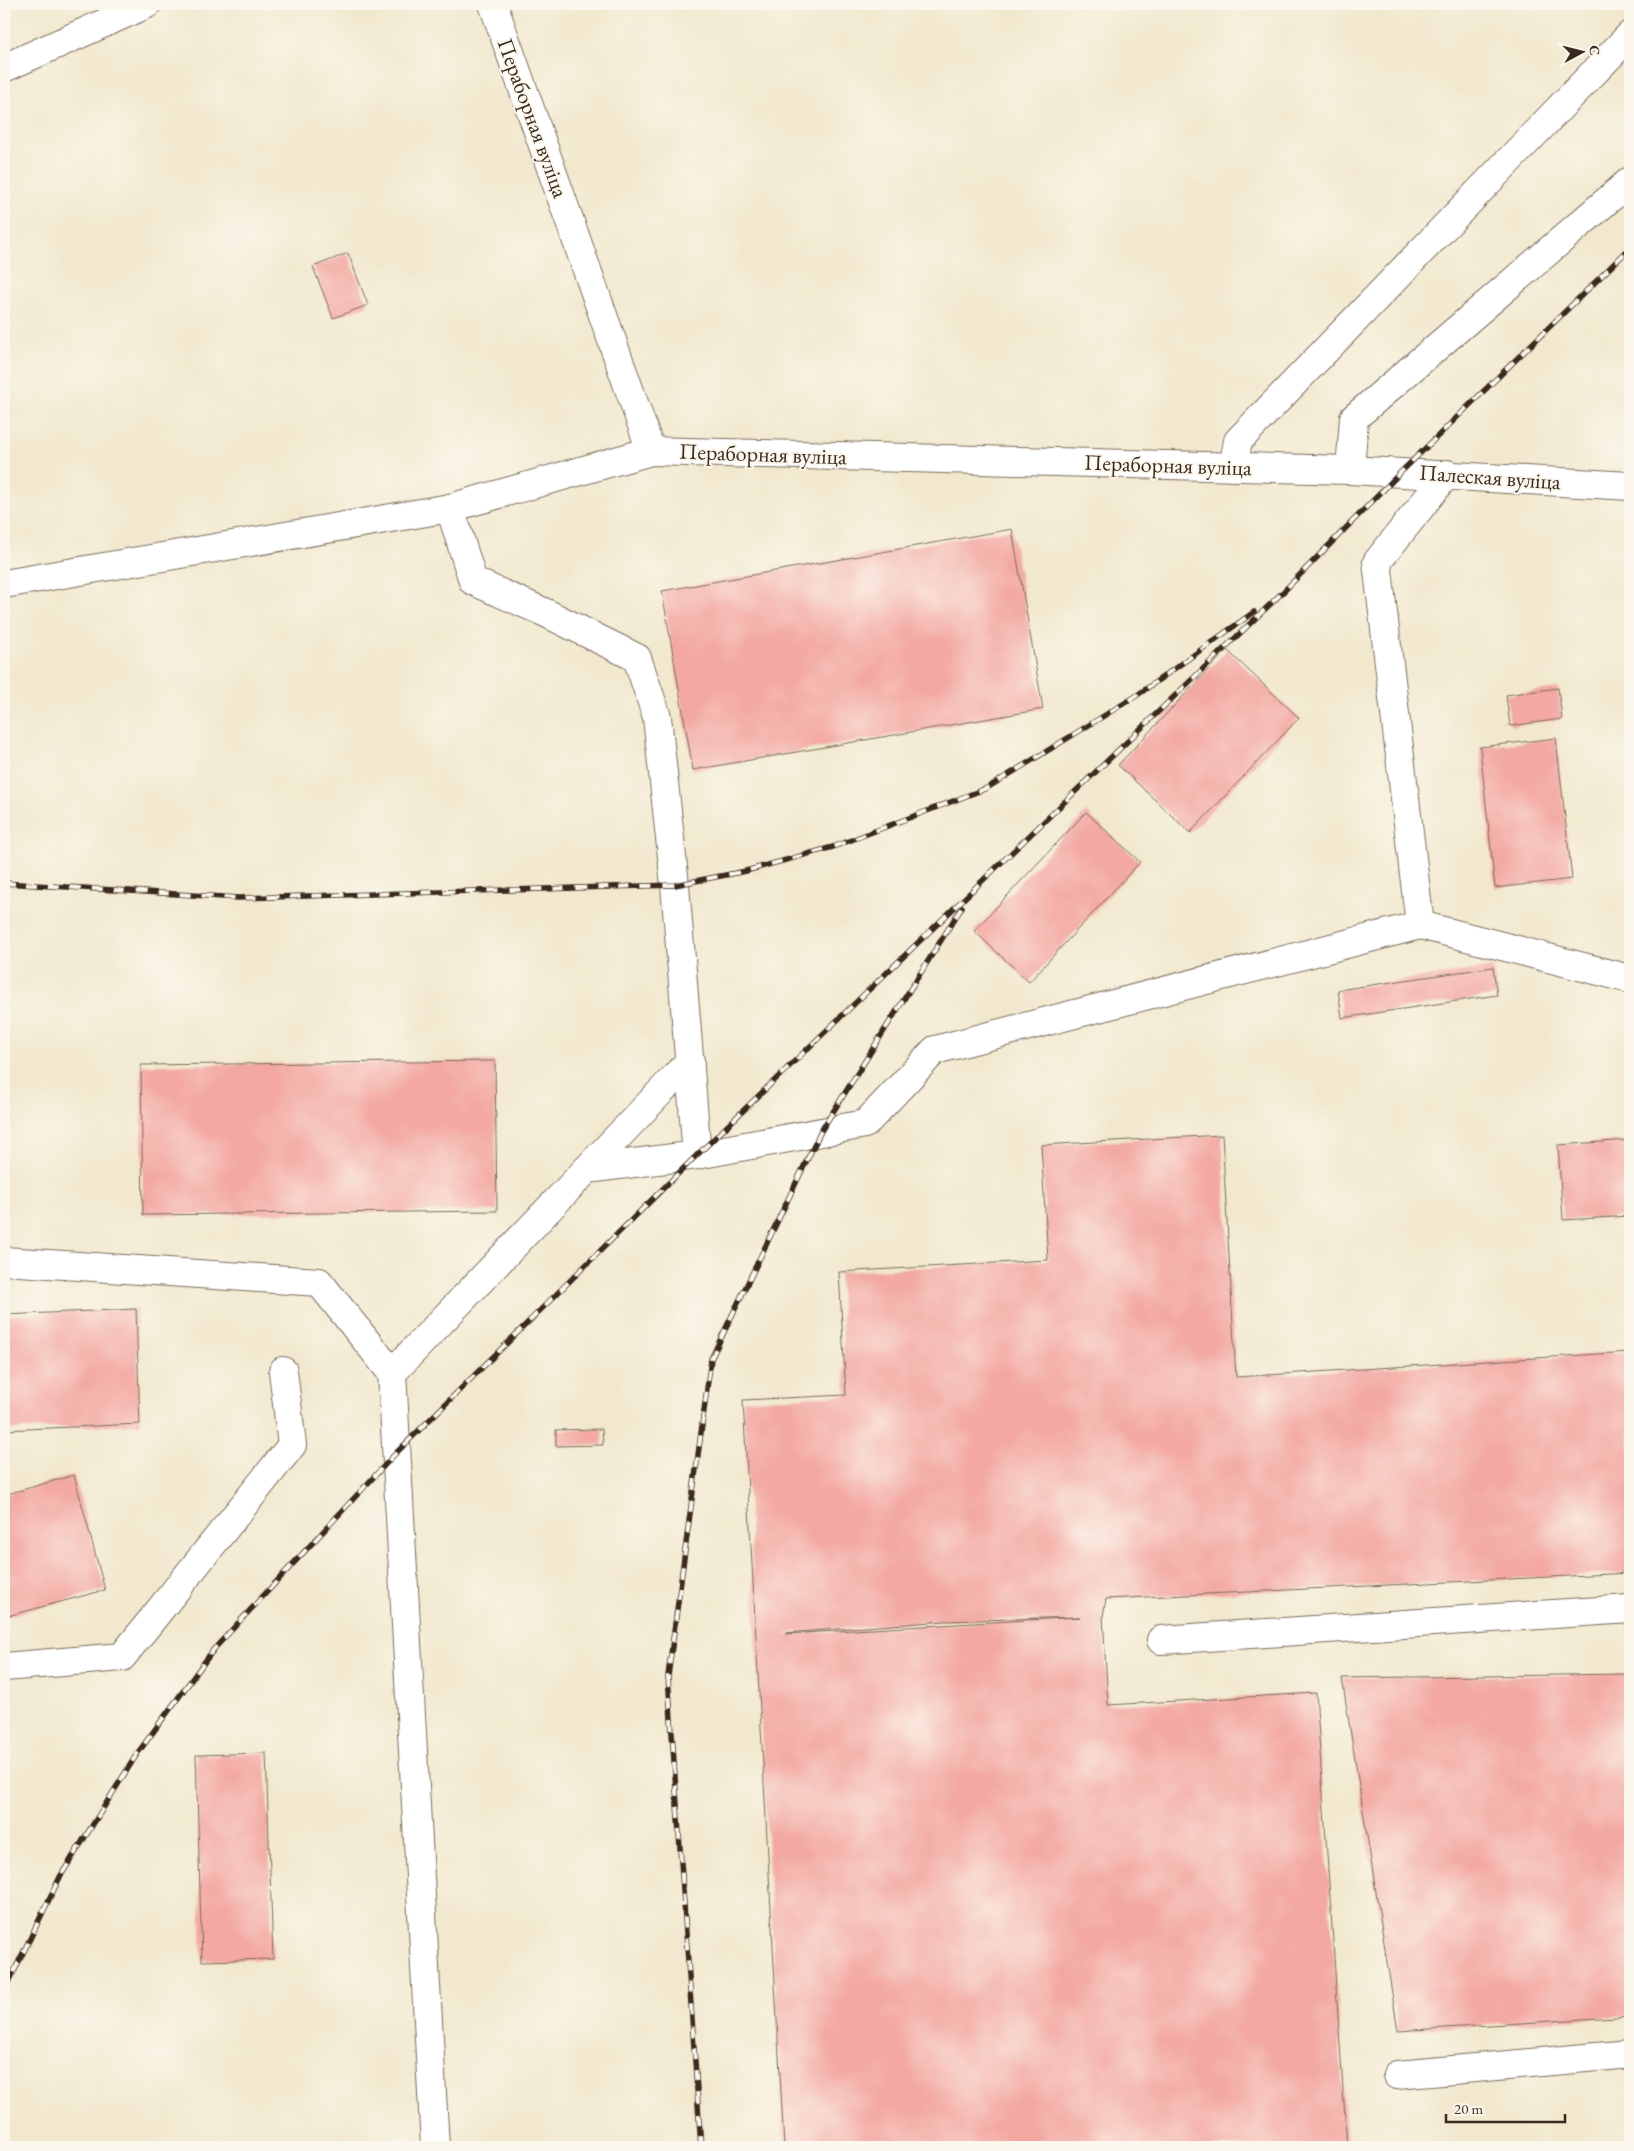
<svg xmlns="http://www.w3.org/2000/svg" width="1634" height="2151" viewBox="0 0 1634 2151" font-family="'EB Garamond',serif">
<rect width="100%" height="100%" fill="#fbf7ec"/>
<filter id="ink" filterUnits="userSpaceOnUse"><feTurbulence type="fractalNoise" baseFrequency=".02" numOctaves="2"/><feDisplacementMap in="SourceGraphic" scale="10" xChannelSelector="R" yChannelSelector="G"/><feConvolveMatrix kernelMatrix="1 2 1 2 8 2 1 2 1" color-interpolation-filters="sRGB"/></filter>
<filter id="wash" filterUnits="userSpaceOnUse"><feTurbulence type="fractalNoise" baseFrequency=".0096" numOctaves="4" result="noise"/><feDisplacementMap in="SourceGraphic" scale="20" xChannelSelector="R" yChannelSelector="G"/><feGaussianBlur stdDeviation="1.12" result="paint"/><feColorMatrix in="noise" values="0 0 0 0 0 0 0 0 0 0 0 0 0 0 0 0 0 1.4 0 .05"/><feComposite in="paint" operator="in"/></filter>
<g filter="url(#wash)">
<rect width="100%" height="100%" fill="#f1e8ce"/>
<g id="blocks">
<!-- building -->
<g fill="#f3a8a2" fill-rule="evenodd">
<path d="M348,253L368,305L333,318L313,267Z"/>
<path d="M1012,529L1043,709L693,770L662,591Z"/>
<path d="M1227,650L1299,718L1190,833L1118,765Z"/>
<path d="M1558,688L1562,719L1510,726L1506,695Z"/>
<path d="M1556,738L1572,879L1495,888L1480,747Z"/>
<path d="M1086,812L1140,862L1029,982L974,931Z"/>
<path d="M1493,967L1497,995L1342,1018L1338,990Z"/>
<path d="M495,1061L497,1211L143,1215L141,1065Z"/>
<path d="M1222,1135L1236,1377L1630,1352V1573L1106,1599L1103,1616L1108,1705L1316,1693L1347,2147H784L743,1400L846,1395L839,1272L1048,1260L1041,1145ZM1080,1617L785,1634V1633L945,1621Z"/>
<path d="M1630,1140V1216L1563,1220L1558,1145Z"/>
<path d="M136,1309L140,1424L4,1430V1315Z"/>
<path d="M602,1429L603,1445L556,1446V1430Z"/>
<path d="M74,1475L105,1590L4,1617V1495Z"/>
<path d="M1630,1674V2016L1398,2031L1342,1678Z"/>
<path d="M266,1753L273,1959L202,1961L196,1755Z"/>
</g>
</g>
</g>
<g filter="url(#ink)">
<use href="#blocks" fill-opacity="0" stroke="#7b6c5c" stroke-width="1"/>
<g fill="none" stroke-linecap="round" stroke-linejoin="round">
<defs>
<g id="minor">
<path d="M493,4L651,451L1350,470L1630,486"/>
<path d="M4,68L147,4"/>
<path d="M1233,467L1238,441L1630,35"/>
<path d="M1350,470L1354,418L1630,181"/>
<path d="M1447,474L1377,562L1420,925L1630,979"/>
<path d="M450,508L473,581L546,613L637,658L657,717L675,885L697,1155"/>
<path d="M4,584L450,508L651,451"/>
<path d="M587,1169L690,1061"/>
<path d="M4,1261L319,1282L392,1373"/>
<path d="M1161,1640L1630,1609"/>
<path d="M4,1667L122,1657L292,1445L283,1371"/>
<path d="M1397,2075L1630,2054"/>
<path d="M435,2147L392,1373L587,1169L697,1155L865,1124L935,1050L1420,925"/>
</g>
</defs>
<!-- minor casing -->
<use href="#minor" stroke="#7b6c5c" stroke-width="30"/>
<!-- minor -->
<use href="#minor" stroke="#fff" stroke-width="28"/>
<defs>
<g id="rail">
<path d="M4,883L239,898L675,885L746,871L833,847L987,788L1136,696L1254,612"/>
<path d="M4,1992L60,1877L137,1754L214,1649L396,1453L697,1155L1285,590L1401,472L1630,248"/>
<path d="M701,2147L668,1676L711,1359L821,1131L962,907"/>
</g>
</defs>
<!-- rail casing -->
<use href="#rail" stroke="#3b2a1e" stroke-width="5.5"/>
<!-- rail -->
<use href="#rail" stroke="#fbf7ec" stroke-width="4" stroke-dasharray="11" stroke-linecap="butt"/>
</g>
</g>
<g text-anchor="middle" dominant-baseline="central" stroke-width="4" stroke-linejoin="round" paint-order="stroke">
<!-- street labels -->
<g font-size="22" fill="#3b2a1e" stroke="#fbf7ec">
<text transform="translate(533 118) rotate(70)">Пераборная вуліца</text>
<text transform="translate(763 454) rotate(2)">Пераборная вуліца</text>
<text transform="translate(1168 465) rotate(2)">Пераборная вуліца</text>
<text transform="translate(1490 477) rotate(4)">Палеская вуліца</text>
</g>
</g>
<!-- margin -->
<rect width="1634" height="2151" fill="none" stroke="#fbf7ec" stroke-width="20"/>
<!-- north arrow -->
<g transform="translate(1582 52) rotate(83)" stroke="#fbf7ec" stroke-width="4" paint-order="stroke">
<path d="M0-4L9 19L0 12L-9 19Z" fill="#3b2a1e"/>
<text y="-8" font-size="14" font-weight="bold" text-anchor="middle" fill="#3b2a1e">С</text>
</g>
<!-- scale -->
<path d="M1446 2114v8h119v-8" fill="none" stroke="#3b2a1e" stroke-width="2.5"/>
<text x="1454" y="2114" font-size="15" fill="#3b2a1e" stroke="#fbf7ec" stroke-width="4" paint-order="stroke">20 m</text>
</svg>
